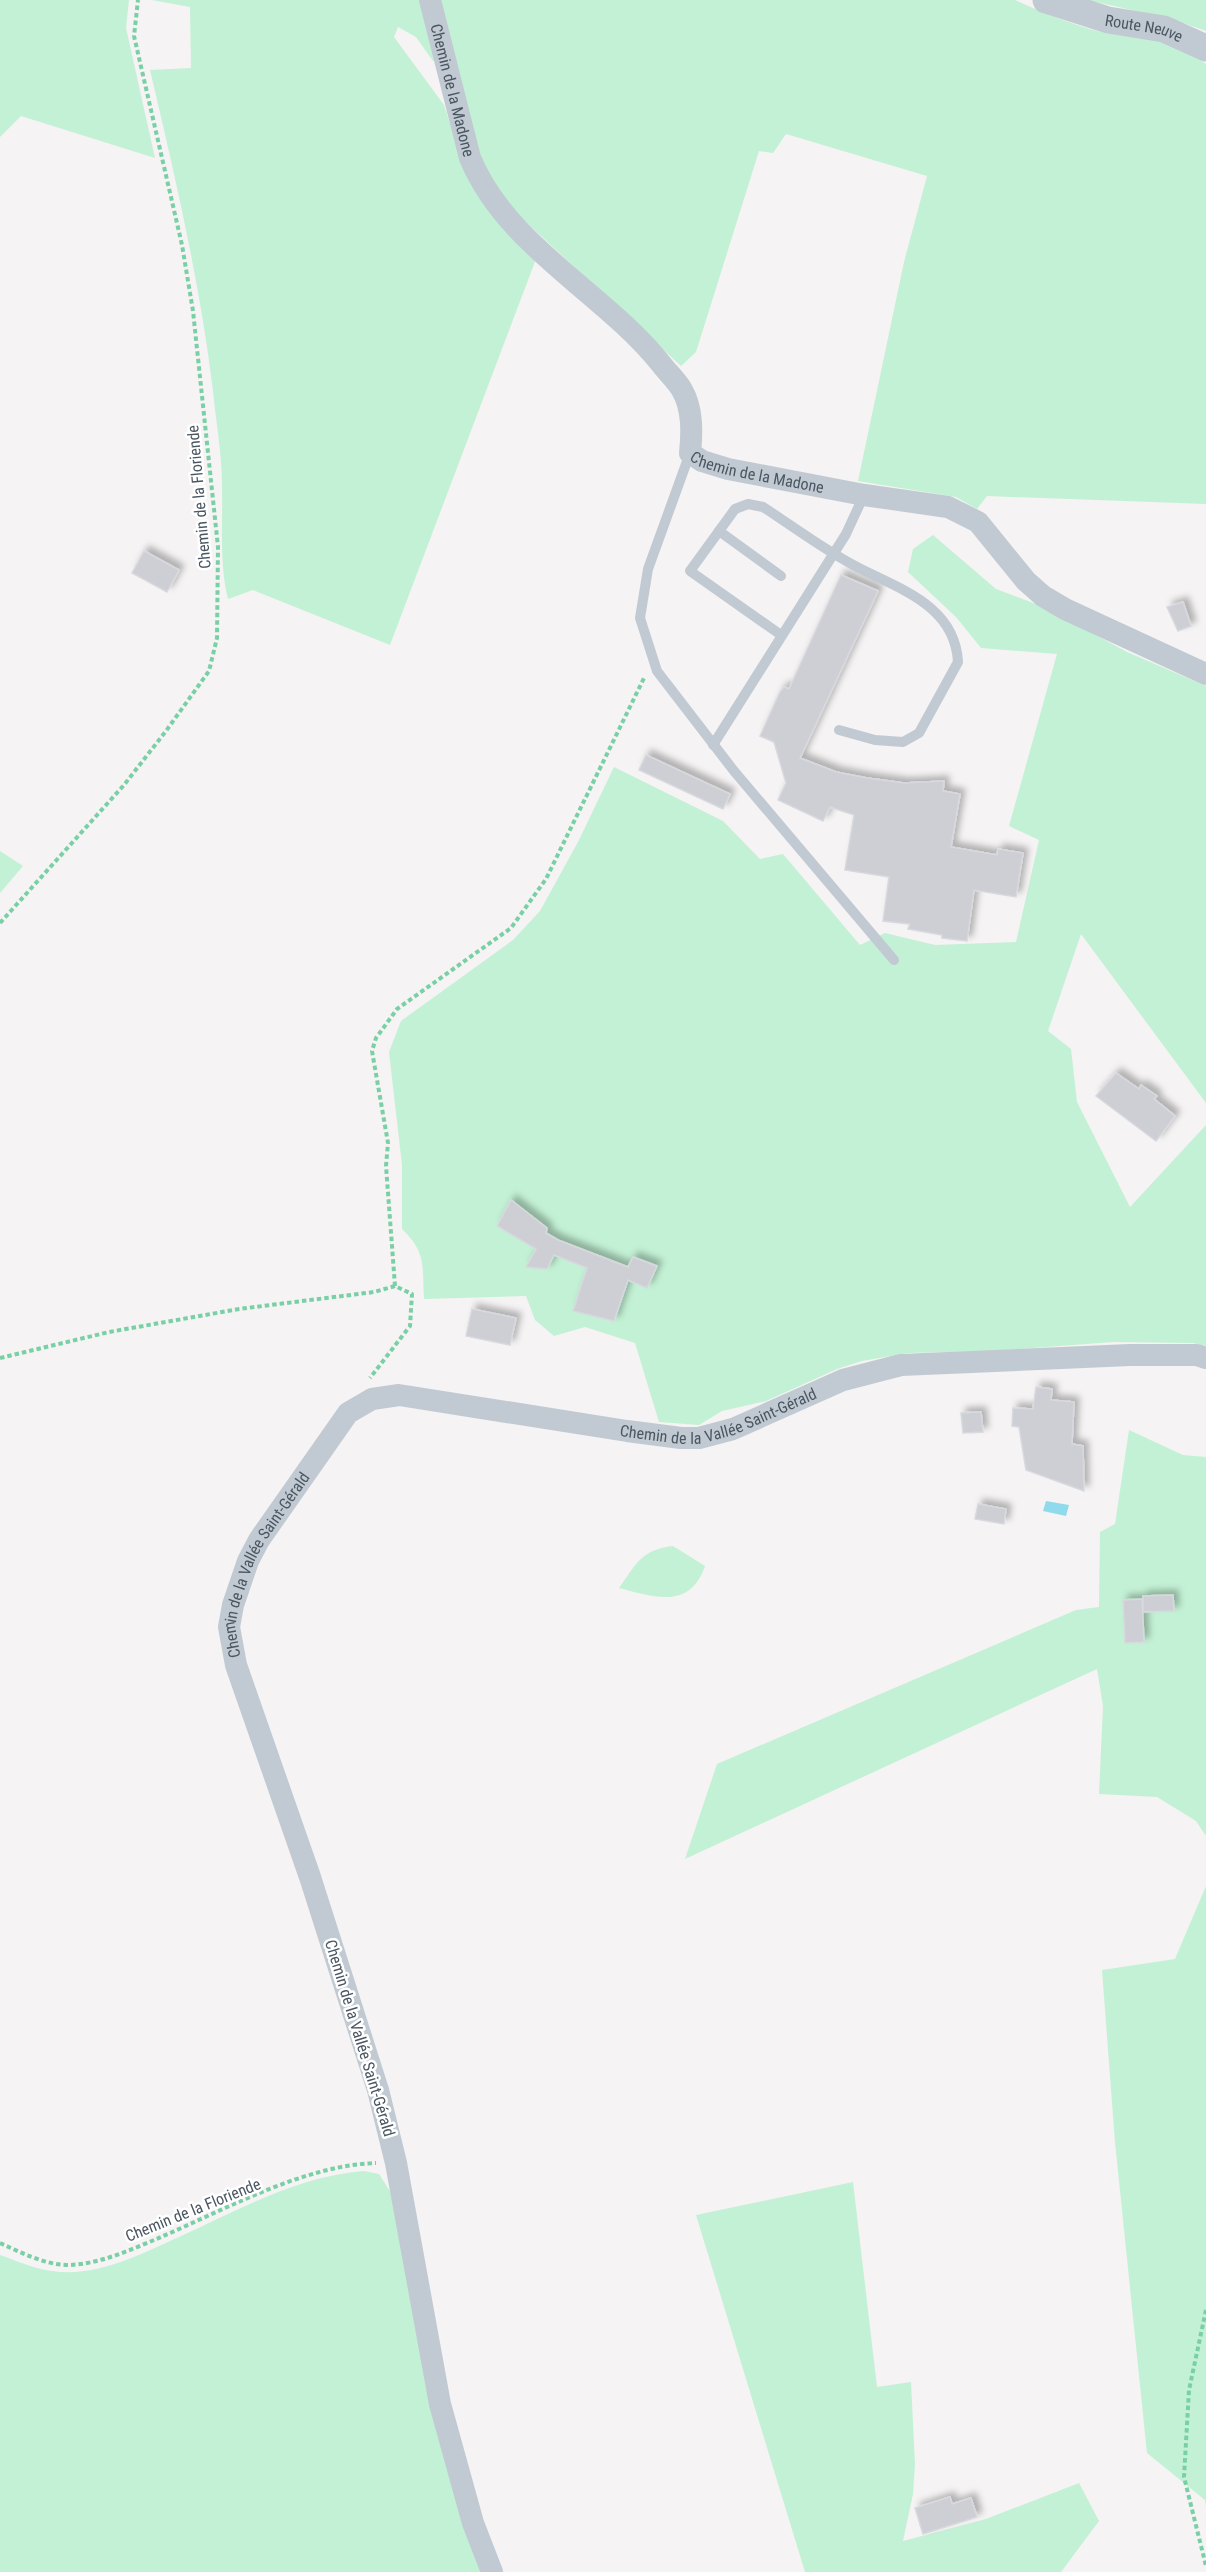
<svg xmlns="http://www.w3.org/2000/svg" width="1206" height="2572" viewBox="0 0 1206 2572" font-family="'Roboto Condensed',sans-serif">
<defs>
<filter id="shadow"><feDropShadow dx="5" dy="-5" stdDeviation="3" flood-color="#0004"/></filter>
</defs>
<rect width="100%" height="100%" fill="#f5f3f3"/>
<!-- green -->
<g fill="#c3f1d5">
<path d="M0,0H129L126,28L155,158L21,116L0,137Z"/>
<path d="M152,0H420L438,58L433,61L416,37L398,27L394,37L444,105L462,161L536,259L390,645L253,590L228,599C219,563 223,523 222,486C222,454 216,422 213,391C200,283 175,176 150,70L191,68L190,7Z"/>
<path d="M436,0H1015C1042,12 1068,23 1097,31C1140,41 1169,33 1206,64V504L987,496L977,509L956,497L858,481L904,262L927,176L786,134L773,153L759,151L696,352L681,366L513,210L494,185L478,152Z"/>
<path d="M1087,0H1206V31L1172,19Z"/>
<path d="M933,535L996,589L1044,607L1127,652L1206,686V1103L1081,934L1048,1031L1071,1049L1077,1102L1130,1207L1206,1125V1346L1193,1343L1113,1342L992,1351L908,1353L862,1361L837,1369L766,1401L722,1411L699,1425L659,1422L635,1343L585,1327L554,1336L535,1320L526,1296L424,1299C422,1266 427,1253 402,1229V1165L389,1052L401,1021L513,940L540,911L578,842L614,767L723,821L760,859L783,854L860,945L885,933L935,945L1016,942L1039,840L1009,826L1057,654L981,648L956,617L908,572L913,549Z"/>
<path d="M0,851L23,866L0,893Z"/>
<path d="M1129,1430L1183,1455L1206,1457V1836L1196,1821L1157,1797L1099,1794L1103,1706L1097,1669L685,1859L717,1764L1076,1610L1099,1607L1100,1532L1115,1524Z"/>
<path d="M673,1546L705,1566C690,1610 654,1597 619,1588C637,1563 641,1550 673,1546Z"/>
<path d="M1206,1886V2507L1205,2500L1147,2453L1115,2142L1102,1970L1175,1959Z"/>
<path d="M364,2171L379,2174L393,2196L481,2572H0V2255C17,2261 35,2269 52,2271C96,2278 141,2254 179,2237C238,2210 298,2176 364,2171Z"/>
<path d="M853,2182L877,2387L911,2382L915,2464L913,2494L903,2541L986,2519L1079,2483L1099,2521L1061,2572H805L696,2215Z"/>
</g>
<!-- water -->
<path fill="#90daee" d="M1046,1501L1069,1505L1066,1516L1043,1511Z"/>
<!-- building -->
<g fill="#cdcfd5" stroke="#d7d9de" stroke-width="1.5" filter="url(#shadow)">
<path d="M144,551L179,570L167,592L132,573Z"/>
<path d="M841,575L878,591L800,758L836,772L867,778L904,783L944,781L943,791L960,794L951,847L997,855L998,849L1023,853L1016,897L974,890L967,941L942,938V935L908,929L910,924L883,921L889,877L845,870L854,815L830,807L823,821L778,800L786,783L774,742L760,736L780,692L784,687L789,689Z"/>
<path d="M1183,602L1191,626L1178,631L1167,607Z"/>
<path d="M646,755L730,794L723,809L639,770Z"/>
<path d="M1116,1073L1139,1089L1141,1085L1157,1096L1154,1099L1175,1116L1156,1141L1096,1096Z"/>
<path d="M511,1200L547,1228L546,1233L558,1240L628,1267L633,1257L657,1266L647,1288L628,1280L614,1321L573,1311L587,1268L554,1255L547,1269L526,1267L536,1249L497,1226Z"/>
<path d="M472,1309L516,1318L510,1345L466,1336Z"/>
<path d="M1036,1387L1052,1389L1051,1400L1074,1402L1072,1444L1083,1446L1084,1491L1026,1470L1019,1427L1012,1426L1013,1408L1033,1409Z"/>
<path d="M981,1412L983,1432L963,1433L961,1413Z"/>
<path d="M978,1504L1006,1509L1004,1524L975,1519Z"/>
<path d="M1173,1595L1174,1611L1143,1612V1596Z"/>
<path d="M1142,1599L1144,1642L1125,1643L1123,1600Z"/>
<path d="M950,2497L952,2504L971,2498L977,2517L923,2534L915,2508Z"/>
</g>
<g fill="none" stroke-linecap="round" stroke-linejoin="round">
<!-- path -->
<g stroke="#7ad0a6" stroke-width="4" stroke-dasharray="4.5 3" stroke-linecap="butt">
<path d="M0,923L124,785L166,731L209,671L217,638L218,547L193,311L182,245L134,36L138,0"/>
<path d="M395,1286L386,1166L388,1143L372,1051L376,1038L397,1009L511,928L546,879L645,676"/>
<path d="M0,1358L109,1332L239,1309L374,1292L395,1286L412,1294L410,1326L370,1378"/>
<path d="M0,2243C22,2253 45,2265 69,2265C100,2264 133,2249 161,2237C226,2209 305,2165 376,2163"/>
<path d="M1206,2310L1189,2390L1184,2477L1206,2566"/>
</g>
<!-- service -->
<g stroke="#c1cad2" stroke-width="10">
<path d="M690,453L648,569L640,618L657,671L734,771L894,960"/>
<path d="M719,531L781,576"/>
<path d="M781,635L690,571L735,509L748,504L763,507C794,527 824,550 857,567C899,589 955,605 958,662L919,733L903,742L875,740L839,730"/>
<path d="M713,745L846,534L864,495"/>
</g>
<!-- minor -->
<g stroke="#c1cad2" stroke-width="22">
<path id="s1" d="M430,0L470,158C507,247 604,292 662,365C668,373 677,381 682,390C693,409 692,433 690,453L702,461L728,469L864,495L948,507L978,522L1026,581L1043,596L1065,609L1206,674"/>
<path id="s2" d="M492,2572L473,2523L440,2404L396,2163L378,2090L310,1877L236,1665L229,1627L233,1605L248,1561L259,1540L348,1413L372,1399L399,1395L627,1431L681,1438H699L733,1429L843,1380L901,1365L1130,1355H1197L1206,1358"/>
</g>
<!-- tertiary -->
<path stroke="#c1cad2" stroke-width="27" id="s3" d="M1046,0L1108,20L1164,29L1206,48"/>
</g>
<g text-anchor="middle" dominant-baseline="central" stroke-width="5" stroke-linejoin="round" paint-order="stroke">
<!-- street labels -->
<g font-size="16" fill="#4a5661" stroke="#fff">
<text stroke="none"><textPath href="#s3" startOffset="102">Route Neuve</textPath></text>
<text stroke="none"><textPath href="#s1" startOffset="93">Chemin de la Madone</textPath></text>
<text stroke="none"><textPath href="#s1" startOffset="615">Chemin de la Madone</textPath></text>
<text transform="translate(199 497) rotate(-95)">Chemin de la Floriende</text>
<text stroke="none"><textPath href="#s2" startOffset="1612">Chemin de la Vallée Saint-Gérald</textPath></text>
<text stroke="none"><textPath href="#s2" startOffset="1054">Chemin de la Vallée Saint-Gérald</textPath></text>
<text transform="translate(360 2038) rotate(73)">Chemin de la Vallée Saint-Gérald</text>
<text transform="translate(193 2210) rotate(-22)">Chemin de la Floriende</text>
</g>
</g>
</svg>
